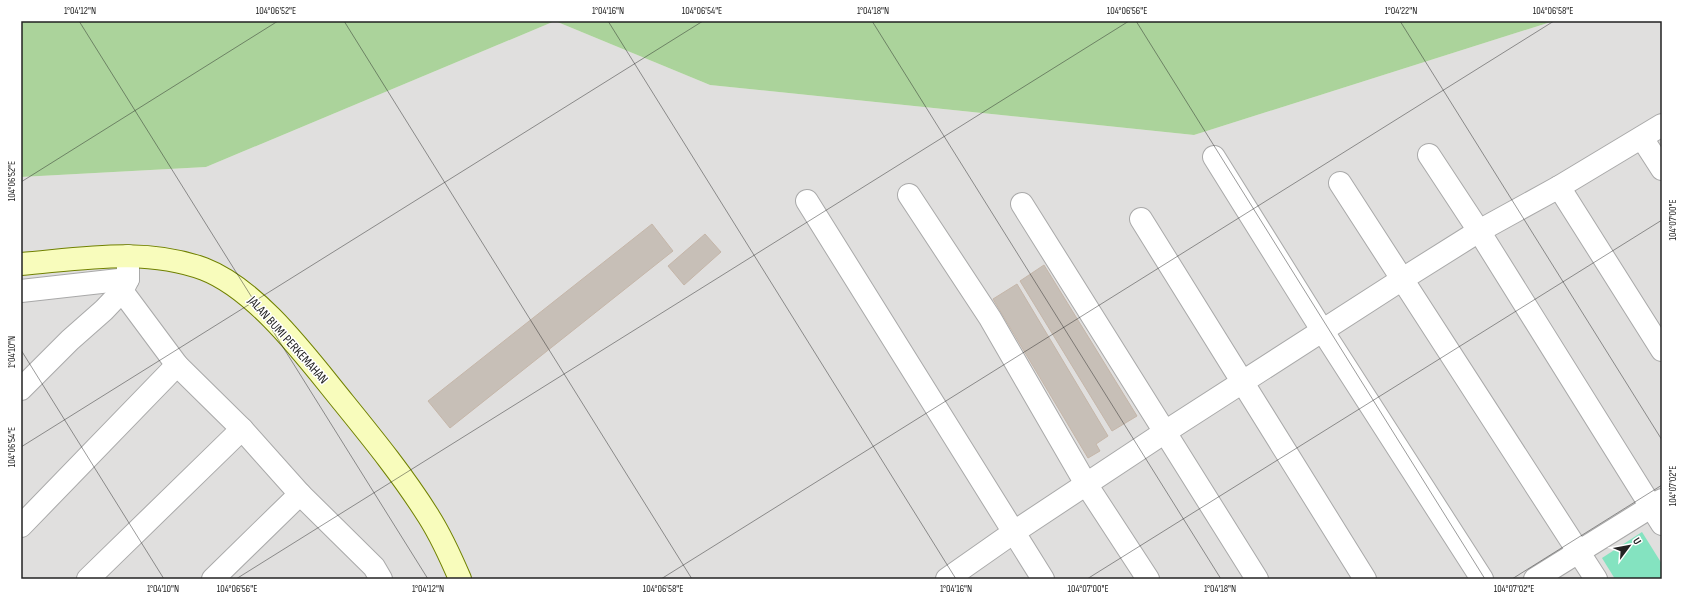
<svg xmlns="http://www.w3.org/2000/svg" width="1683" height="600" viewBox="0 0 1683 600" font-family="'Sofia Sans Condensed',sans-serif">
<rect width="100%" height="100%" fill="#f2efe8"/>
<!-- residential -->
<path fill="#e0dfde" d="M555,21L710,85L1194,135L1554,21H1662V579H21V177L206,167Z"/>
<!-- forest -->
<g fill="#abd39b">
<path d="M21,21H555L206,167L21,177Z"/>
<path d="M555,21H1554L1194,135L710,85Z"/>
</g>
<!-- pitch -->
<path fill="#84e3c0" d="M1642,532L1662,564V579H1615L1602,558Z"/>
<!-- building -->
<g fill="#c7bfb7" stroke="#c5b6a9">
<path d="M652,224L673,251L450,428L428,401Z"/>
<path d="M705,234L721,252L684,285L668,266Z"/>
<path d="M1044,265L1137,416L1112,431L1020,281Z"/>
<path d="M1017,284L1108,436L1096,444L1100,451L1088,458L993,299Z"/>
</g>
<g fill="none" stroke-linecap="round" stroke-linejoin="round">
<defs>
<g id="street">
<path d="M1642,138L1662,169"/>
<path d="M1429,155L1479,231L1662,524"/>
<path d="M1214,157L1322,330L1482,579"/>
<path d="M1340,183L1596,579"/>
<path d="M1559,187L1662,350"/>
<path d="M909,195L990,318L1086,484L1148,579"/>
<path d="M807,201L1043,579"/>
<path d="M1022,204L1257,579"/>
<path d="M1141,219L1365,579"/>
<path d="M21,291L128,279"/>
<path d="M122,291L177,365L242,429L300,494L374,567L381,579"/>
<path d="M21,389L70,340L104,310L122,291L128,279V256"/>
<path d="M21,526L177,365"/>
<path d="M88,579L242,429"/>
<path d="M213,579L300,494"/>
<path d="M947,579L1014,532L1165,432L1401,280L1479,231L1559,187L1662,125"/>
<path d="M1535,579L1662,500"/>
</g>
<path id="secondary" d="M21,264C81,259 145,247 204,269C258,290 308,359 344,403C374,440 404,477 429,517C441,536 451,558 460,579"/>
</defs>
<!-- street casing -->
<use href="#street" stroke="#a9a9a9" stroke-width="24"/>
<!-- secondary casing -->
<use href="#secondary" stroke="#708100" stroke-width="24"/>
<!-- street -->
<use href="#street" stroke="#fff" stroke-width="22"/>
<!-- secondary -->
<use href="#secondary" stroke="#f8fcbc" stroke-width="22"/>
</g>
<!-- ticks -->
<path fill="none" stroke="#222" stroke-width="1" stroke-opacity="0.45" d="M79,21L428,579M344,21L692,579M608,21L956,579M872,21L1221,579M1136,21L1485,579M1400,21L1662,440M21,182L278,21M21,350L164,579M21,447L703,21M236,579L1129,21M661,579L1554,21M1087,579L1662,220M1512,579L1662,485"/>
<g text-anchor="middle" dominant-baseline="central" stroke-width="3" stroke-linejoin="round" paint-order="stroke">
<!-- street labels -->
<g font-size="13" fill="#222" stroke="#fff">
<text transform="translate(288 340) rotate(48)">JALAN BUMI PERKEMAHAN</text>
</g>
</g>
<!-- border -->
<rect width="1683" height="600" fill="none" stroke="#ffffff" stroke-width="44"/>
<!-- north arrow -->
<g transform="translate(1629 546) rotate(58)" stroke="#ffffff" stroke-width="3" paint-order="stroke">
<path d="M0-3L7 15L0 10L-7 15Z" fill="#222222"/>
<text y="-6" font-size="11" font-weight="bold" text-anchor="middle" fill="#222222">U</text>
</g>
<rect x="22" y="22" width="1639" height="556" fill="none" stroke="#222" stroke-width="1.5"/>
<g font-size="10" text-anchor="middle" fill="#222">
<text x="80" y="14">1°04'12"N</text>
<text x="276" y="14">104°06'52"E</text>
<text x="608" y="14">1°04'16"N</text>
<text x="702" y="14">104°06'54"E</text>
<text x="873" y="14">1°04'18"N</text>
<text x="1127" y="14">104°06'56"E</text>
<text x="1401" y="14">1°04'22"N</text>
<text x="1553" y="14">104°06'58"E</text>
<text transform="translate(11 181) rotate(-90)" y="4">104°06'52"E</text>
<text transform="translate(1672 220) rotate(-90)" y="4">104°07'00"E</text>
<text transform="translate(11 352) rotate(-90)" y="4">1°04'10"N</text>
<text transform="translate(11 447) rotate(-90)" y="4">104°06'54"E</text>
<text transform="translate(1672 486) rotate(-90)" y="4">104°07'02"E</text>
<text x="163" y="592">1°04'10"N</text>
<text x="237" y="592">104°06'56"E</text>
<text x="428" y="592">1°04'12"N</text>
<text x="663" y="592">104°06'58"E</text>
<text x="956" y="592">1°04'16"N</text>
<text x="1088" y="592">104°07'00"E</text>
<text x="1220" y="592">1°04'18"N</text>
<text x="1514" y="592">104°07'02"E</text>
</g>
</svg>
